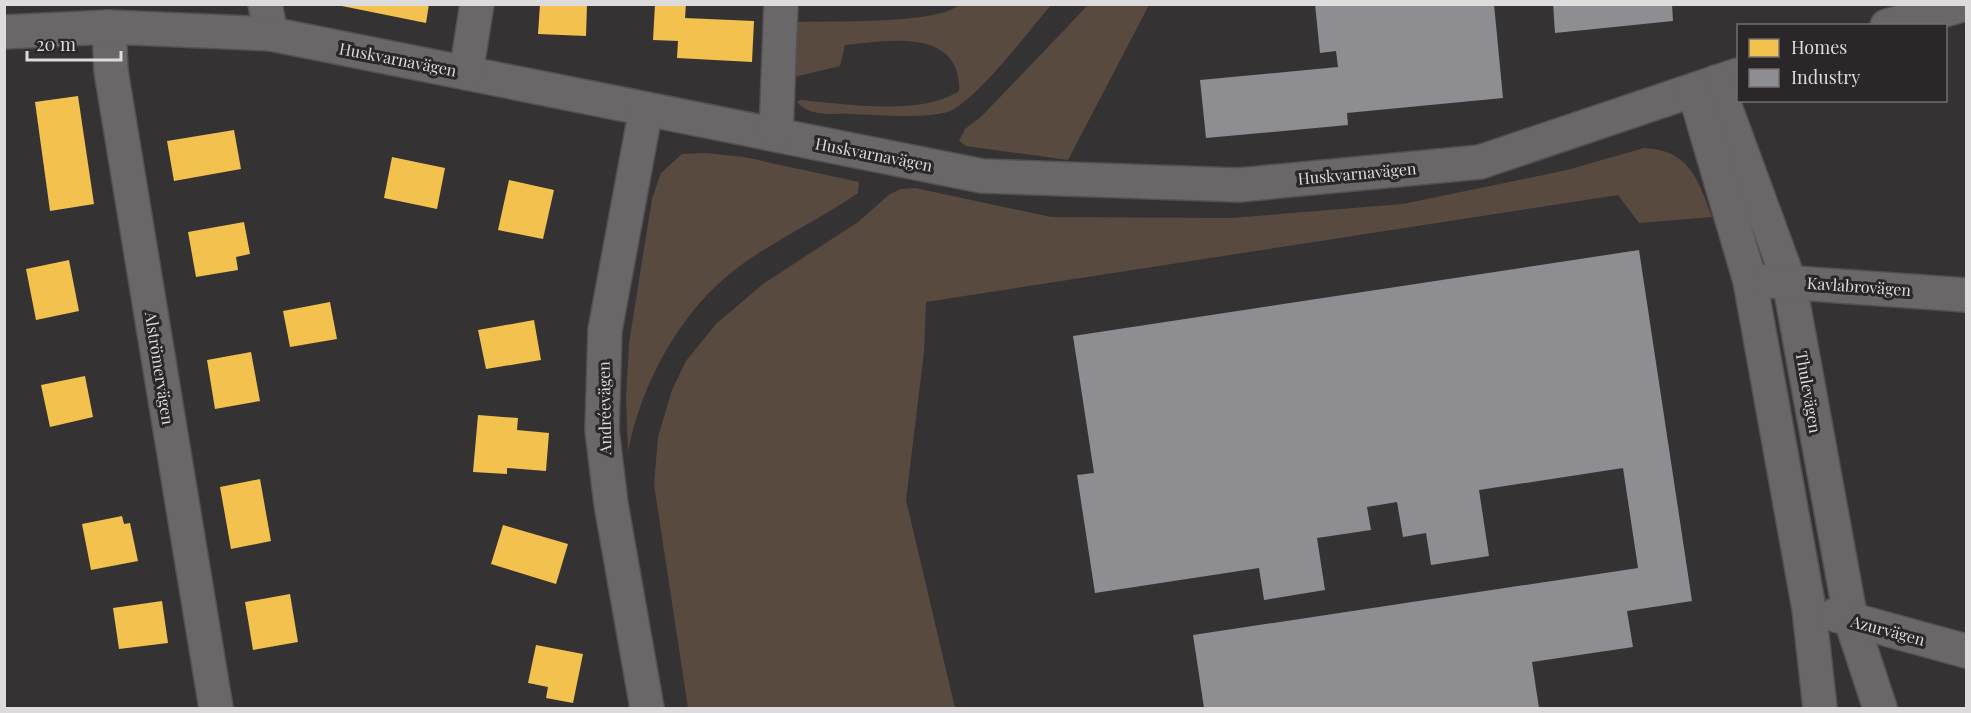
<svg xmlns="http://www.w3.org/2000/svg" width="1971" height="713" viewBox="0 0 1971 713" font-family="'Playfair Display',serif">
<rect width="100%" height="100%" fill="#343233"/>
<!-- green -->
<g fill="#594a40">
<path d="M958,5H1051C1027,33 984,91 954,109C937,120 875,115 853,114C835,113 810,118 797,102L801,100C845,104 922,116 959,91C960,84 958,79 957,72C944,29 880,42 845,45L840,66L794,77L797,22C827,21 940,24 958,5Z"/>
<path d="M1088,5H1149L1068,160L966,146L959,141L965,129L982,116Z"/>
<path d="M1644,148C1689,150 1698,179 1712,217L1639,223L1618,195L926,302L924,352L906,500L955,708H688L654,484L658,437L672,390L686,361L716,324L763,284L858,222L890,194L901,189L915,188L1051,217L1231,218L1403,204L1567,170Z"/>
<path d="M705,153L744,157L859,182L858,193C819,220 775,240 737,268C680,311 641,384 628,452L626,399L629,343L652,199L661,173L682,154Z"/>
</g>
<!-- homes -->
<g fill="#f2c14e">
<path d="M332,4H429L426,23Z"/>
<path d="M540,4H587L586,36L538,34Z"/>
<path d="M655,4H686L685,18L754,21L752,62L677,58L678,41L653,40Z"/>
<path d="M78,96L94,204L50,211L35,102Z"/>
<path d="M234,130L241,169L174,181L167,141Z"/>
<path d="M392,157L445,168L437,209L384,198Z"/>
<path d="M509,180L554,190L543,239L498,230Z"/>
<path d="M244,222L250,254L236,257L238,270L196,277L188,232Z"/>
<path d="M69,260L79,311L36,320L26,269Z"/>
<path d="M330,302L337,339L290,347L283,311Z"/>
<path d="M534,320L541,360L486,369L478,330Z"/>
<path d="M251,352L260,401L215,409L207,360Z"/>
<path d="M85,376L93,417L50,427L41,385Z"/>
<path d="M478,415L518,418L517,430L549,433L546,471L507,468V474L473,472Z"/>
<path d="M260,479L271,541L231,549L220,487Z"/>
<path d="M122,516L124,524L130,523L138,561L91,570L82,524Z"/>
<path d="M503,525L568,544L556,584L491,564Z"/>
<path d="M290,594L298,642L253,650L245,602Z"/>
<path d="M162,601L168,643L119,649L113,608Z"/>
<path d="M536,645L583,654L573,703L546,698L548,687L528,683Z"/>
</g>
<!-- industry -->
<g fill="#8d8d92">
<path d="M1315,4H1494L1503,98L1347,113L1348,125L1206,138L1200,80L1338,67L1336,51L1320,53Z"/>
<path d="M1553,4H1672L1673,21L1555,33Z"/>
<path d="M1639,250L1692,601L1627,611L1633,647L1532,662L1539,708H1204L1193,635L1638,568L1623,468L1479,490L1489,556L1431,565L1426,533L1403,537L1397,502L1367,507L1371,530L1317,538L1325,590L1264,600L1259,568L1095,593L1077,475L1094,473L1073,336Z"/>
</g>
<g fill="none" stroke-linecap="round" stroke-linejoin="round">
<defs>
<g id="minor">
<path d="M265,4L271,34"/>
<path d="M1887,26L1966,4"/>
<path d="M109,27L111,71L216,708"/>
<path d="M4,32L109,27L271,34L982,176L1239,185L1480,162L1738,75"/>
<path d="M466,73L477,4"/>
<path d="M1716,82L1789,281L1851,620L1880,708"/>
<path d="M1694,90L1750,281L1809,609L1820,708"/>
<path d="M646,109L605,330L602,430L611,504L647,708"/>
<path d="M776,133L781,4"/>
<path d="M1768,281L1966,295"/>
<path d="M1835,615L1966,651"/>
</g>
</defs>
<!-- minor casing -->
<use href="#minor" stroke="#535152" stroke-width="36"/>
<!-- minor -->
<use href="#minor" stroke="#696767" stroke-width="33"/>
</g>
<g text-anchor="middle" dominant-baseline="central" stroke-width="6" stroke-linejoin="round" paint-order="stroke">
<!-- street labels -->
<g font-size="16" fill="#dedbdc" stroke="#2b2728">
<text transform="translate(398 59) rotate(11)">Huskvarnavägen</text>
<text transform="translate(874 154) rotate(11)">Huskvarnavägen</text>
<text transform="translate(1357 173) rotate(-5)">Huskvarnavägen</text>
<text transform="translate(1859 286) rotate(4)">Kavlabrovägen</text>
<text transform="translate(160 368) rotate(81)">Alströmervägen</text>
<text transform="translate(1809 392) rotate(80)">Thulevägen</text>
<text transform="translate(604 408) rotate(-91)">Andréevägen</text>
<text transform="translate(1888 630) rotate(15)">Azurvägen</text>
</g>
</g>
<!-- border -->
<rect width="1971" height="713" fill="none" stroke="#dedbdc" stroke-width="12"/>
<!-- legend -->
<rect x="1737" y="24" width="210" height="78" fill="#2b2728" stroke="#736f70" stroke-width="1.5"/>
<rect x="1749" y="39" width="30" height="18" fill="#f2c14e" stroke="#736f70" stroke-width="1.5"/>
<text x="1791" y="54" font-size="18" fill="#dedbdc">Homes</text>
<rect x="1749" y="69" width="30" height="18" fill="#8d8d92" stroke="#736f70" stroke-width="1.5"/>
<text x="1791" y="84" font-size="18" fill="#dedbdc">Industry</text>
<!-- scale -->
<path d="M27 51v9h94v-9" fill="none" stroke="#dedbdc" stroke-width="3"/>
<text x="36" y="51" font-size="18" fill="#dedbdc" stroke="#2b2728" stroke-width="4.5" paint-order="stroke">20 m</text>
</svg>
